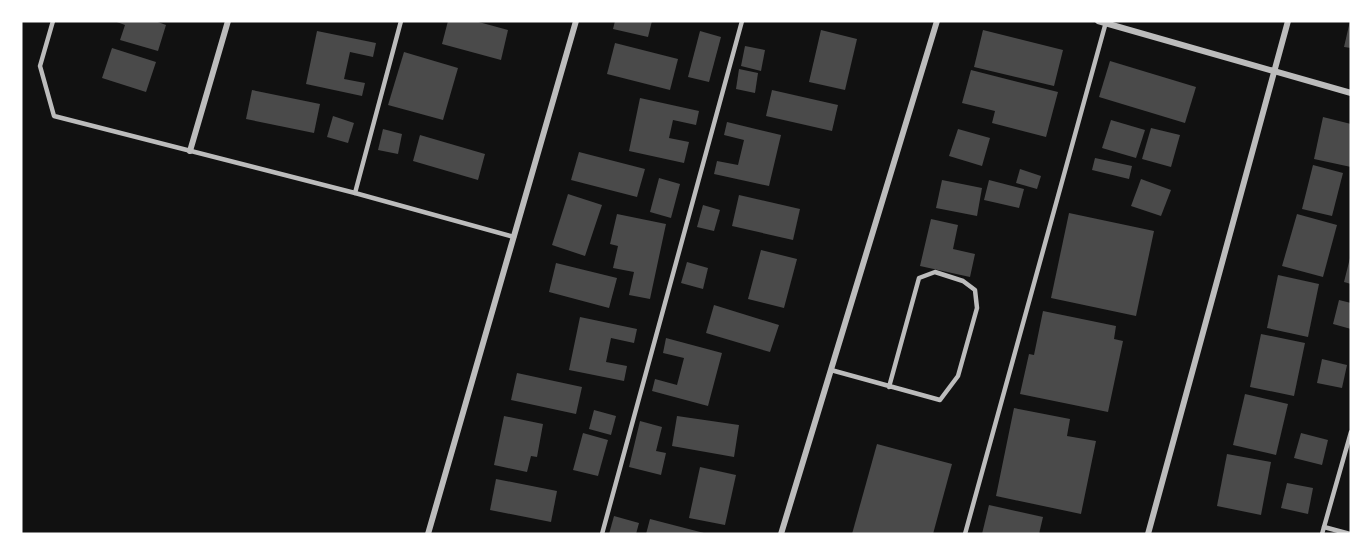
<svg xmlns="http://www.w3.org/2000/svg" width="1372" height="555" viewBox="0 0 1372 555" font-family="Georgia,serif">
<rect width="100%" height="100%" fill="#111"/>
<!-- building -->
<g fill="#4a4a4a">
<path d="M114,21H155L166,25L158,51L120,40L125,25Z"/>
<path d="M448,21H475L508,30L501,60L442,44Z"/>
<path d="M615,21H652L648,37L613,29Z"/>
<path d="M1350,21H1351V48L1344,47Z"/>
<path d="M821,30L857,39L845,90L809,82Z"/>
<path d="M983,30L1063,50L1054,86L974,67Z"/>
<path d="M317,31L376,43L373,57L350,52L344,79L365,83L362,96L306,84Z"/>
<path d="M700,31L721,37L709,82L688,77Z"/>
<path d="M615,43L678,59L670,90L607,74Z"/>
<path d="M745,46L765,50L761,71L741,66Z"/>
<path d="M112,48L156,62L146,92L102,78Z"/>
<path d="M404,52L458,68L443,120L388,105Z"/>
<path d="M1110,61L1196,87L1185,123L1099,97Z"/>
<path d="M739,69L758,73L755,93L736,89Z"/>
<path d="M971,70L1058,92L1046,137L992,123L995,111L962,103Z"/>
<path d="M252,90L320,104L314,133L246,119Z"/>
<path d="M772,90L838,105L832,131L766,116Z"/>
<path d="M640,98L699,111L696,125L673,120L669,138L689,142L684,163L629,151Z"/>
<path d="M333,116L354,123L348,143L327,137Z"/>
<path d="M1323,117L1351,124V167L1314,159Z"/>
<path d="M1111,120L1145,130L1136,158L1102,148Z"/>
<path d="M727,122L781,135L769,186L714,174L717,161L738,165L744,140L724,135Z"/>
<path d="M1151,128L1180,135L1171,167L1142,159Z"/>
<path d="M383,129L402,134L398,154L378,150Z"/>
<path d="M958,129L990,138L982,166L949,156Z"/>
<path d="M420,135L485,154L478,180L413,161Z"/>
<path d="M579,152L645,169L637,197L571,180Z"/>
<path d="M1095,158L1132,166L1129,179L1092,170Z"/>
<path d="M1313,165L1343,173L1332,216L1302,209Z"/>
<path d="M1020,169L1041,176L1037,189L1016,183Z"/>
<path d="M659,178L680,184L671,218L650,212Z"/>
<path d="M1141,179L1171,190L1161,216L1131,206Z"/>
<path d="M942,180L982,188L977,216L936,208Z"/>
<path d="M989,180L1024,189L1019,208L984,200Z"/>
<path d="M568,194L602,205L585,256L552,245Z"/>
<path d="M739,195L800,209L793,240L732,226Z"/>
<path d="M703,205L720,210L714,231L697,227Z"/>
<path d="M1069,213L1154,231L1136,316L1051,298Z"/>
<path d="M617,214L666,224L650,299L629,295L634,272L613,268L618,246L610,244Z"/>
<path d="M1297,214L1337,225L1323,277L1282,266Z"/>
<path d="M931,219L958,225L953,249L975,254L970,277L920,266Z"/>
<path d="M761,250L797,259L784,308L748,299Z"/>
<path d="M1350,258H1351V284L1344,282Z"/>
<path d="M687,262L708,268L703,289L681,283Z"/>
<path d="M556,263L617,278L609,308L549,292Z"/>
<path d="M1278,275L1319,284L1308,337L1267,328Z"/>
<path d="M1339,300L1351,303V329L1333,324Z"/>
<path d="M714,305L779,325L770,352L706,333Z"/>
<path d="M1043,311L1116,326L1114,339L1123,341L1108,412L1020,394L1029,354L1034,355Z"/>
<path d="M580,317L637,329L634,343L611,338L606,362L627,366L624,381L569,370Z"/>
<path d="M1261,334L1305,343L1294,396L1250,387Z"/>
<path d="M666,338L722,353L708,406L652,391L655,379L677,385L684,358L663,353Z"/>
<path d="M1322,359L1347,365L1342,388L1317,383Z"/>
<path d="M517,373L582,387L576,414L511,400Z"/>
<path d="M1245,394L1288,404L1276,455L1233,445Z"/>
<path d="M1014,408L1070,419L1067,436L1096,441L1081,514L996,496Z"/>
<path d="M594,410L616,416L611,435L589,429Z"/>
<path d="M504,416L543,424L537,457L531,456L527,472L494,465Z"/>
<path d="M677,416L739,425L734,457L672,446Z"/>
<path d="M640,421L662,427L656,451L666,453L661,475L629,467Z"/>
<path d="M583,433L608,440L598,476L573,470Z"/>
<path d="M1301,433L1328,440L1322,465L1294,458Z"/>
<path d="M877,444L952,464L933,534H852Z"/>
<path d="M1227,454L1271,462L1261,515L1217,506Z"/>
<path d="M700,467L736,475L725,525L689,518Z"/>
<path d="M496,479L557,491L551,522L490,510Z"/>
<path d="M1287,483L1313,488L1308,514L1281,508Z"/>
<path d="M989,505L1043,517L1039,534H982Z"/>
<path d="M614,516L639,523L636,534H609Z"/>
<path d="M650,519L704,533V534H646Z"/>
</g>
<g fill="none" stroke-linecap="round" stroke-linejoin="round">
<!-- service -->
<g stroke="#bcbcbc" stroke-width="4.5">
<path d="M53,21L40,66L54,116L355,193L514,237"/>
<path d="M355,193L401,21"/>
<path d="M831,370L940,400L958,376L977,308L975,290L963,281L935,272L919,278L889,387"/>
<path d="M1324,527L1350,534"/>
<path d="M602,534L742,21"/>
<path d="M965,534L1106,22"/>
<path d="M1322,534L1351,432"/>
</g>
<!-- minor -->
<g stroke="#bcbcbc" stroke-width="6">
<path d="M1098,21L1351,93"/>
<path d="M190,151L228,21"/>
<path d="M428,534L576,21"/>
<path d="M781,534L937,21"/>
<path d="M1148,534L1288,21"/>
</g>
</g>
<!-- border -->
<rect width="1372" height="555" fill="none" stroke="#ffffff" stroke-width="45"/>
</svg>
